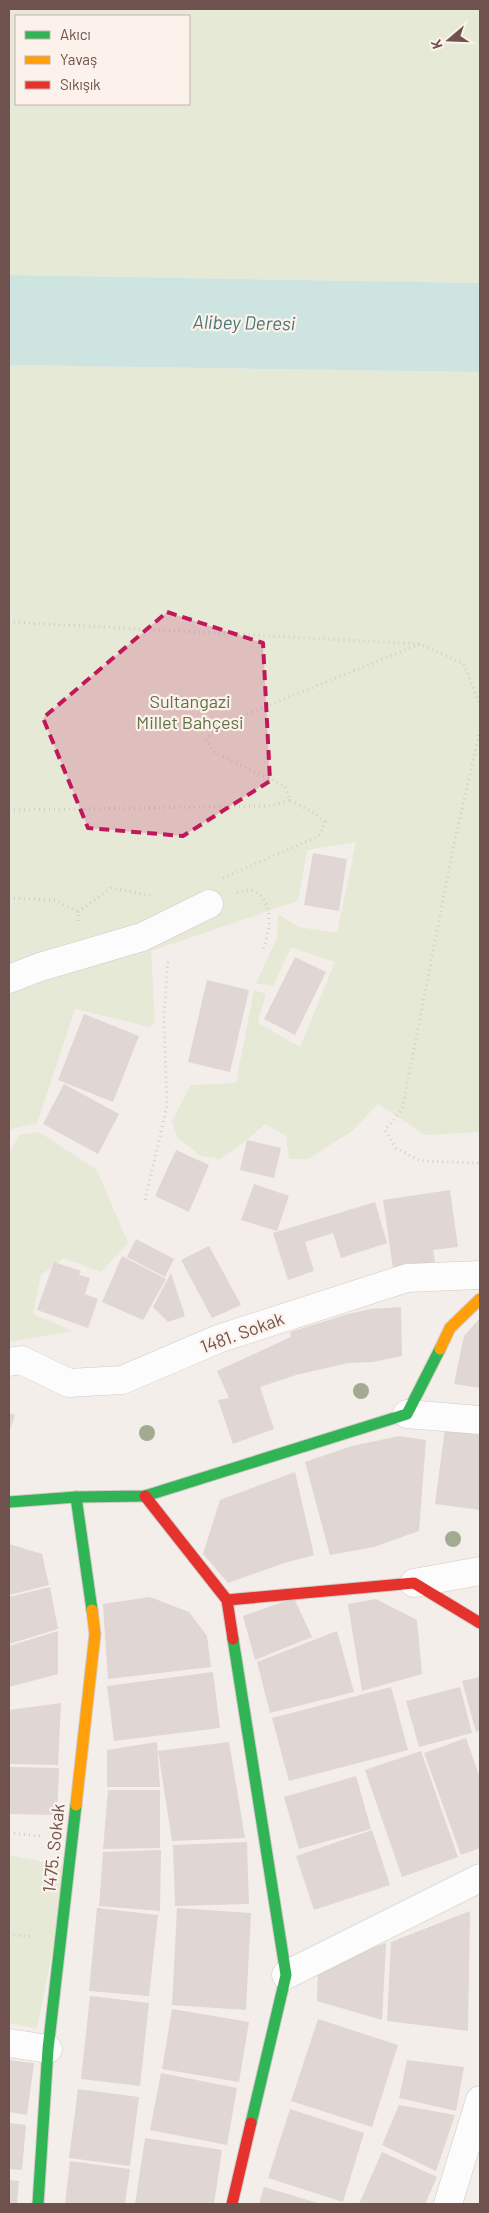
<svg xmlns="http://www.w3.org/2000/svg" width="489" height="2213" viewBox="0 0 489 2213" font-family="Barlow,sans-serif">
<rect width="100%" height="100%" fill="#f4eeea"/>
<!-- green -->
<g fill="#e5e9d6" fill-rule="evenodd">
<path d="M9,9H480V283L9,275ZM189,16V104H16V16Z"/>
<path d="M9,365L480,372V1132L425,1135L378,1104L352,1131L308,1159H289L286,1136L265,1124L248,1139L220,1159L201,1156L177,1137L172,1121L191,1085L236,1083L254,990L266,994L258,1023L300,1047L335,962L291,947L273,986L256,983L277,938L278,914L299,927L337,933L356,842L307,850L298,901L151,951L155,1021L150,1027L75,1009L37,1123L11,1129L9,1133Z"/>
<path d="M39,1132L97,1170L128,1243L101,1272L64,1258L41,1275L33,1314L73,1331L9,1342V1152L20,1135Z"/>
<path d="M9,1855L69,1867L37,2029L9,2023Z"/>
</g>
<!-- water -->
<path fill="#cee4e1" d="M9,275L480,283V372L9,365Z"/>
<!-- building -->
<g fill="#e0d6d3">
<path d="M313,853L347,859L339,911L304,905Z"/>
<path d="M295,957L326,972L295,1035L264,1019Z"/>
<path d="M207,980L249,990L230,1072L188,1062Z"/>
<path d="M84,1014L139,1036L113,1102L58,1080Z"/>
<path d="M64,1084L119,1114L98,1154L43,1124Z"/>
<path d="M247,1140L281,1148L274,1178L240,1170Z"/>
<path d="M176,1150L209,1165L189,1212L155,1196Z"/>
<path d="M254,1184L289,1196L277,1231L241,1220Z"/>
<path d="M450,1190L458,1247L433,1250L435,1262L393,1268L383,1200Z"/>
<path d="M375,1202L387,1243L341,1258L333,1233L305,1242L314,1271L288,1280L273,1233Z"/>
<path d="M136,1239L174,1259L165,1277L127,1257Z"/>
<path d="M209,1246L241,1305L212,1318L181,1260Z"/>
<path d="M122,1256L166,1279L143,1320L102,1302Z"/>
<path d="M54,1262L81,1271L79,1275L90,1278L85,1294L98,1299L88,1328L37,1310Z"/>
<path d="M171,1273L185,1316L168,1322L153,1307Z"/>
<path d="M401,1307L402,1356L373,1362L348,1363L296,1375L260,1387L274,1429L233,1444L218,1400L229,1398L217,1371L291,1337L290,1332L348,1314L370,1309Z"/>
<path d="M480,1318V1388L454,1384L464,1336Z"/>
<path d="M9,1413L15,1415L9,1433Z"/>
<path d="M445,1428L480,1432V1510L435,1504Z"/>
<path d="M399,1436L426,1440L419,1531L374,1547L330,1555L305,1462L352,1446Z"/>
<path d="M295,1472L314,1555L281,1564L228,1583L203,1554L220,1500Z"/>
<path d="M9,1544L42,1554L49,1585L9,1595Z"/>
<path d="M50,1587L58,1629L9,1644V1597Z"/>
<path d="M150,1597L189,1612L207,1636L211,1667L108,1679L103,1604Z"/>
<path d="M294,1598L312,1637L255,1660L243,1616Z"/>
<path d="M376,1599L417,1620L422,1674L362,1691L348,1604Z"/>
<path d="M58,1631V1674L9,1687V1646Z"/>
<path d="M337,1631L354,1692L270,1713L257,1662Z"/>
<path d="M213,1672L220,1728L114,1741L107,1686Z"/>
<path d="M480,1677V1730L476,1732L462,1681Z"/>
<path d="M391,1687L408,1750L289,1781L272,1718Z"/>
<path d="M460,1687L472,1733L419,1747L406,1701Z"/>
<path d="M61,1703L58,1765L9,1764V1710Z"/>
<path d="M466,1738L480,1778V1848L461,1855L424,1753Z"/>
<path d="M157,1742L160,1787H107V1750Z"/>
<path d="M229,1742L245,1838L172,1841L158,1751Z"/>
<path d="M421,1751L458,1857L402,1877L365,1770Z"/>
<path d="M9,1767L59,1768L57,1815L9,1814Z"/>
<path d="M356,1776L371,1829L299,1849L284,1797Z"/>
<path d="M108,1790H160V1848L103,1849Z"/>
<path d="M372,1830L390,1885L314,1910L296,1856Z"/>
<path d="M247,1842L249,1904L175,1906L173,1845Z"/>
<path d="M161,1850L160,1911L99,1906L103,1852Z"/>
<path d="M97,1908L158,1915L149,1996L89,1991Z"/>
<path d="M177,1908L251,1913L246,2010L172,2005Z"/>
<path d="M470,1911L468,2031L387,2021L391,1942Z"/>
<path d="M386,1943L382,2020L317,2001L318,1966Z"/>
<path d="M90,1996L149,2003L140,2086L81,2079Z"/>
<path d="M172,2009L249,2022L239,2082L162,2069Z"/>
<path d="M318,2019L398,2045L372,2127L291,2101Z"/>
<path d="M9,2060L34,2063L27,2115L9,2112Z"/>
<path d="M407,2060L464,2067L456,2111L399,2098Z"/>
<path d="M161,2073L237,2088L227,2145L150,2130Z"/>
<path d="M78,2089L139,2097L130,2166L69,2158Z"/>
<path d="M399,2105L455,2115L436,2171L382,2145Z"/>
<path d="M290,2109L364,2133L343,2202L268,2178Z"/>
<path d="M9,2123L26,2125L22,2170L9,2169Z"/>
<path d="M145,2138L222,2150L214,2204H135Z"/>
<path d="M382,2152L437,2177L425,2204H359Z"/>
<path d="M70,2161L130,2169L125,2204H65Z"/>
<path d="M9,2180L19,2181L17,2204H9Z"/>
<path d="M264,2187L321,2204H259Z"/>
</g>
<g fill="none" stroke-linecap="round" stroke-linejoin="round">
<defs>
<g id="street">
<path d="M9,979L40,967L142,937L209,904"/>
<path d="M9,1362L21,1360L69,1383L122,1380L218,1339L407,1278L480,1275"/>
<path d="M407,1414L480,1420"/>
<path d="M414,1583L480,1571"/>
<path d="M286,1975L480,1878"/>
<path d="M9,2043L48,2049"/>
<path d="M448,2204L480,2100"/>
</g>
<g id="fast">
<path d="M76,1497L92,1610"/>
<path d="M9,1502L76,1497L145,1496L407,1414L440,1349"/>
<path d="M233,1639L286,1975L251,2123"/>
<path d="M38,2204L48,2049L76,1805"/>
</g>
<g id="slow">
<path d="M440,1349L450,1328L480,1299"/>
<path d="M76,1805L95,1634L92,1610"/>
</g>
<g id="jam">
<path d="M145,1496L227,1600L233,1639"/>
<path d="M227,1600L414,1583L480,1623"/>
<path d="M232,2204L251,2123"/>
</g>
</defs>
<!-- street casing -->
<use href="#street" stroke="#d1c9c5" stroke-width="29"/>
<!-- fast casing -->
<use href="#fast" stroke="#d3cac6" stroke-width="13"/>
<!-- slow casing -->
<use href="#slow" stroke="#d3cac6" stroke-width="13"/>
<!-- jam casing -->
<use href="#jam" stroke="#d3cac6" stroke-width="13"/>
<!-- path -->
<g stroke="#d6cccb" stroke-width="3" stroke-dasharray="1 4" stroke-linecap="butt">
<path d="M9,622L420,644L464,664L480,705"/>
<path d="M480,730L454,844L402,1110L385,1130L396,1148L420,1161L480,1163"/>
<path d="M9,810L271,806L290,800L285,786L213,752L206,739L222,724L420,644"/>
<path d="M223,878L319,836L325,822L316,814L290,800"/>
<path d="M237,893C261,882 271,906 269,927C268,934 265,943 263,950"/>
<path d="M9,898L55,900L78,912V924"/>
<path d="M78,912L111,888L153,896"/>
<path d="M145,1200L167,1106L164,1019L168,958"/>
<path d="M9,1833L40,1836"/>
<path d="M9,1934L30,1937"/>
</g>
<!-- street -->
<use href="#street" stroke="#fdfcfc" stroke-width="28"/>
<!-- fast -->
<use href="#fast" stroke="#30b455" stroke-width="11"/>
<!-- slow -->
<use href="#slow" stroke="#ff9f0a" stroke-width="11"/>
<!-- jam -->
<use href="#jam" stroke="#e5322d" stroke-width="11"/>
</g>
<!-- trees -->
<g fill="#a2aa91">
<circle cx="361" cy="1391" r="8"/>
<circle cx="147" cy="1433" r="8"/>
<circle cx="453" cy="1539" r="8"/>
</g>
<!-- marked area -->
<path fill="#c2185b" fill-opacity="0.2" stroke="#c2185b" stroke-width="4" stroke-dasharray="10 6" stroke-linejoin="round" d="M167,612L263,643L270,781L183,836L88,828L43,718Z"/>
<g text-anchor="middle" dominant-baseline="central" stroke-width="4.5" stroke-linejoin="round" paint-order="stroke">
<!-- park labels -->
<g font-size="18" fill="#5e7348" stroke="#fcf2eb">
<text x="190" y="701">Sultangazi<tspan x="190" dy="21">Millet Bahçesi</tspan></text>
</g>
<!-- street labels -->
<g font-size="18" fill="#6f524e" stroke="#fcf2eb">
<text transform="translate(242 1332) rotate(-20)">1481. Sokak</text>
<text transform="translate(53 1848) rotate(-84)">1475. Sokak</text>
</g>
<!-- water labels -->
<g font-size="19" font-style="italic" fill="#477876" stroke="#fcf2eb">
<text transform="translate(244 322) rotate(1)">Alibey Deresi</text>
</g>
</g>
<!-- border -->
<rect width="489" height="2213" fill="none" stroke="#6f524e" stroke-width="20"/>
<!-- legend -->
<rect x="15" y="15" width="175" height="90" fill="#fcf2eb" stroke="#c4b2ac"/>
<rect x="25" y="31" width="25" height="8" fill="#30b455" stroke="#c4b2ac"/>
<text x="60" y="40" font-size="15" fill="#6f524e">Akıcı</text>
<rect x="25" y="56" width="25" height="8" fill="#ff9f0a" stroke="#c4b2ac"/>
<text x="60" y="65" font-size="15" fill="#6f524e">Yavaş</text>
<rect x="25" y="81" width="25" height="8" fill="#e5322d" stroke="#c4b2ac"/>
<text x="60" y="90" font-size="15" fill="#6f524e">Sıkışık</text>
<!-- north arrow -->
<g transform="translate(449 40) rotate(251)" stroke="#fcf2eb" stroke-width="4" paint-order="stroke">
<path d="M0-4L9 19L0 12L-9 19Z" fill="#6f524e"/>
<text y="-8" font-size="14" font-weight="bold" text-anchor="middle" fill="#6f524e">K</text>
</g>
</svg>
